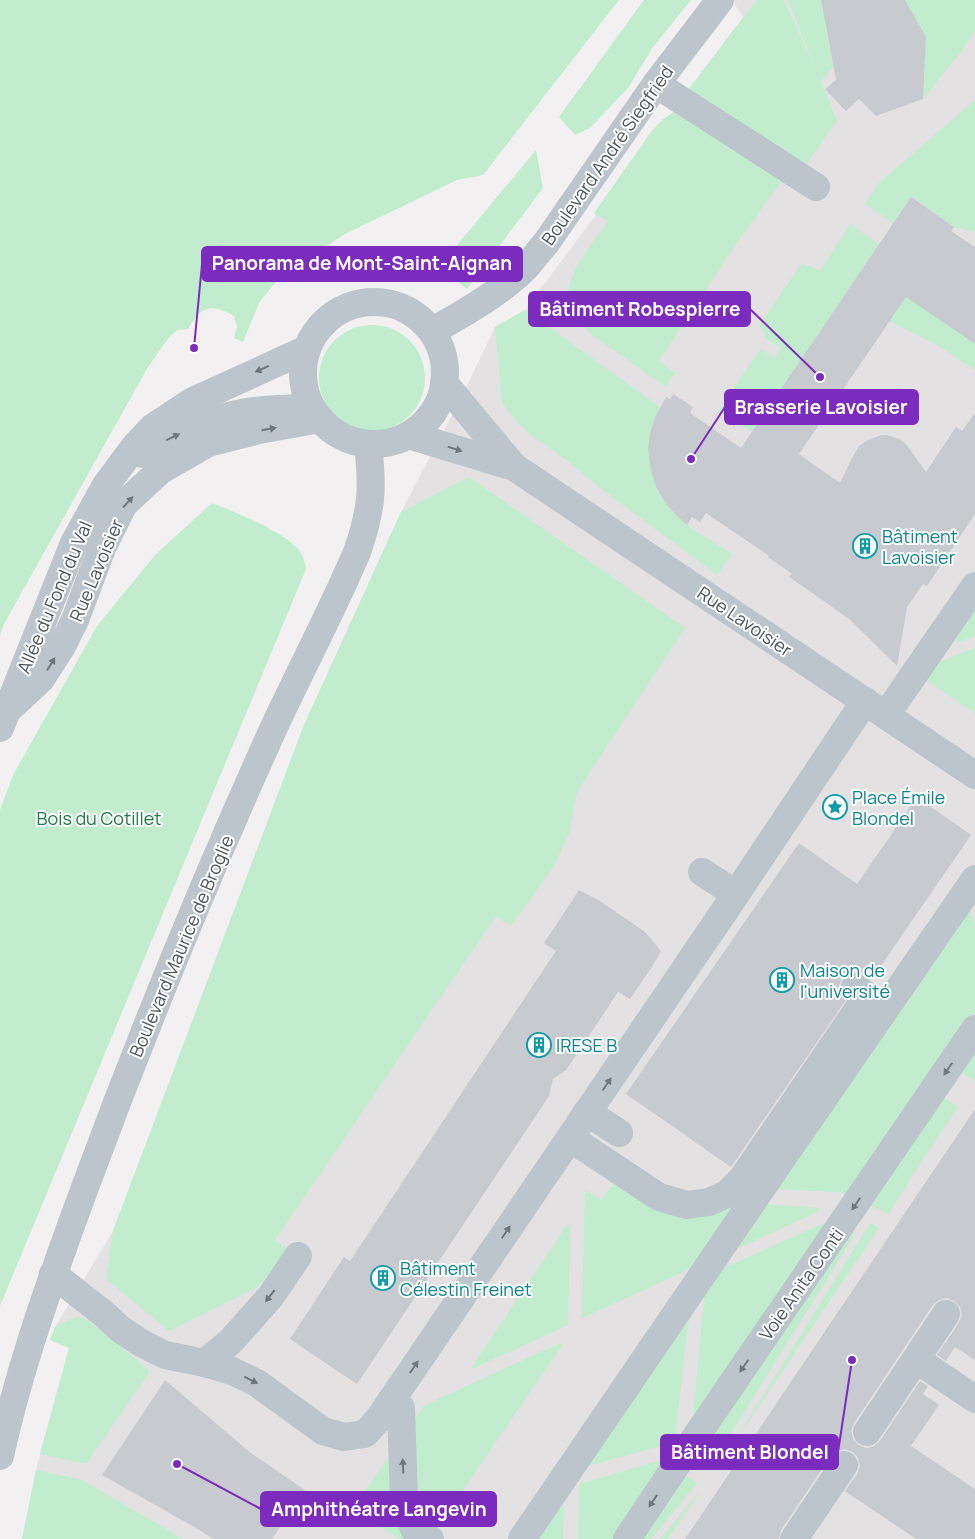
<svg xmlns="http://www.w3.org/2000/svg" width="975" height="1539" viewBox="0 0 975 1539" font-family="Manrope,sans-serif">
<rect width="100%" height="100%" fill="#f2f0f0"/>
<!-- education -->
<path fill="#e3e1e1" d="M732,0H975V1539H22L38,1462L69,1348L50,1340L55,1327L113,1231L304,725L401,512L465,390L495,327L525,310L743,17Z"/>
<!-- green -->
<g fill="#c1edce">
<path d="M0,0H619L483,175L457,180L345,234L289,270L273,285L259,303L243,342L234,338L237,326L234,316C211,302 200,307 188,329L178,330L169,337L148,367L4,624L0,635Z"/>
<path d="M644,0H691L653,47L628,88L590,128L575,135L559,117Z"/>
<path d="M757,0H784L814,66L788,0H821L833,67L821,81L837,121L798,175L680,100Z"/>
<path d="M904,0H975V31L963,49L923,99L926,38Z"/>
<path d="M975,100V232L954,227L912,197L893,223L865,204L879,183Z"/>
<path d="M675,112L781,182L736,244L659,361L675,373L666,387L595,337C587,331 578,323 573,315C555,285 591,245 608,222L594,213L651,132L663,119Z"/>
<path d="M536,150L543,188L467,289L439,267Z"/>
<path d="M850,224L879,244L752,432L718,411L761,349L774,358L781,348L765,338V334L759,326L802,263L820,271Z"/>
<path d="M919,278L975,344V370L935,344L889,321Z"/>
<path d="M525,310L660,407C642,443 646,489 678,517C694,532 714,542 732,554L717,575C679,546 641,519 603,490C592,482 581,472 570,463C546,444 518,430 502,402L495,327Z"/>
<circle cx="372" cy="378" r="53"/>
<path d="M469,477L685,628L577,792L569,834L554,866L511,926L496,916L275,1240L290,1251L256,1288L169,1331L106,1279L113,1231L304,725L401,512Z"/>
<path d="M212,503C234,512 289,533 301,553C304,558 305,563 306,569L0,1306V810L13,775L97,626L156,554Z"/>
<path d="M975,605V636L959,642L953,638Z"/>
<path d="M975,648V713L925,679L936,663Z"/>
<path d="M966,909L971,913L975,925V1014L852,1193L773,1189Z"/>
<path d="M975,1045V1081L958,1071Z"/>
<path d="M941,1095L958,1107L912,1176L906,1187L888,1214L867,1203Z"/>
<path d="M616,1180L737,1199L699,1265L582,1318L585,1190L602,1200Z"/>
<path d="M763,1204L819,1208L820,1209L819,1211L739,1248L734,1247Z"/>
<path d="M831,1220L692,1426L705,1289L717,1271Z"/>
<path d="M870,1223L879,1228L732,1446Z"/>
<path d="M567,1225L570,1226L568,1325L472,1369L471,1368Z"/>
<path d="M851,1227L854,1230L852,1239L724,1445L708,1435Z"/>
<path d="M689,1313L675,1442L584,1467Z"/>
<path d="M79,1317L87,1320L150,1371L86,1464L40,1454L69,1348L50,1340L55,1327L70,1319Z"/>
<path d="M560,1343L563,1344L435,1531L428,1525L415,1497L412,1422L425,1405Z"/>
<path d="M395,1448L419,1539H399L353,1508Z"/>
<path d="M665,1459L616,1539H578L579,1484Z"/>
<path d="M36,1470L82,1480L183,1539H22Z"/>
<path d="M682,1473L697,1483L651,1539H637Z"/>
<path d="M701,1490L668,1539H660Z"/>
<path d="M564,1497L563,1539H535Z"/>
</g>
<!-- building -->
<g fill="#c7cbcf">
<path d="M821,0H905L926,37L923,99L876,116L859,99L846,111L825,89L836,80Z"/>
<path d="M911,197L954,227L951,231L975,247V344L906,297L799,454L840,483L853,456L859,446L868,440L882,435H887L900,439L906,444L926,472L956,427L962,431L975,413V514L927,586L923,584L907,607L897,666L848,618L789,577L792,574L768,557L769,556L706,513L700,522L692,517L687,525L677,516L666,504L656,487L651,470L648,449L650,433L655,417L666,397L670,399L673,394L693,407L690,413L741,448Z"/>
<path d="M917,797L971,835L876,973L868,968L864,974L856,971L849,972L842,978L839,986L840,993L846,1000L731,1167L626,1094L799,843L857,884Z"/>
<path d="M579,890L600,901L645,932L661,951L652,967L630,999L618,992L566,1070L553,1079L549,1096L357,1384L290,1339L344,1257L350,1261L556,951L544,943Z"/>
<path d="M975,1109V1360L955,1347L946,1361L937,1355L959,1323L962,1315L960,1307L954,1301L947,1298L939,1300L933,1305L854,1423L851,1431L853,1439L859,1445L866,1448L874,1446L880,1441L920,1381L928,1386L923,1394L939,1405L911,1446L975,1489V1539H916L845,1491L857,1474L860,1466L858,1458L853,1452L845,1449L837,1451L831,1456L781,1530L779,1539H685Z"/>
<path d="M165,1380L252,1454L305,1490L272,1539H213L198,1529L102,1475Z"/>
</g>
<g fill="none" stroke-linecap="round" stroke-linejoin="round">
<!-- minor -->
<g stroke="#bcc5cc" stroke-width="28">
<path d="M656,84L816,187"/>
<circle cx="374" cy="373" r="71"/>
<path d="M433,331C465,312 499,294 526,267C533,259 539,251 546,243L656,84L720,0"/>
<path d="M444,383L514,467L975,775"/>
<path d="M409,435L514,467"/>
<path d="M142,454C176,434 214,416 254,411C269,409 285,409 300,408"/>
<path d="M11,707L41,679L61,648L75,620L102,548L124,504L161,470L208,443L259,430L320,419"/>
<path d="M886,715L975,586"/>
<path d="M0,728L74,543L106,485L135,446L152,428L193,401L307,349"/>
<path d="M736,894L865,701"/>
<path d="M587,1112L619,1133"/>
<path d="M570,1138L659,1197L687,1205L709,1202L727,1194L742,1179L867,996L855,987"/>
<path d="M53,1274L104,1314L120,1329L143,1344L165,1355L205,1363L232,1371L257,1383L323,1431L344,1437L365,1434L378,1420L736,894L702,872"/>
<path d="M917,1360L975,1399"/>
<path d="M205,1363L231,1341L271,1296L298,1256"/>
<path d="M391,1401L401,1408L404,1501L414,1529L430,1539"/>
<path d="M867,1432L946,1314"/>
<path d="M0,1456C20,1365 52,1277 84,1190C142,1033 206,877 275,725C302,667 332,611 357,552C363,535 368,518 370,499C372,481 370,462 368,444"/>
<path d="M522,1539L759,1192L975,879"/>
<path d="M627,1539L686,1451L975,1029"/>
<path d="M794,1539L844,1465"/>
</g>
</g>
<!-- one-way arrows -->
<defs><path id="oneway-solid" d="M-6-.8H1V-3.2L6.5 0L1 3.2V.8H-6Z" transform="scale(1.25)"/></defs>
<g fill="#6c777e">
<use href="#oneway-solid" transform="translate(262 369) rotate(156)"/>
<use href="#oneway-solid" transform="translate(269 429) rotate(-10)"/>
<use href="#oneway-solid" transform="translate(173 437) rotate(-25)"/>
<use href="#oneway-solid" transform="translate(455 449) rotate(17)"/>
<use href="#oneway-solid" transform="translate(128 502) rotate(-48)"/>
<use href="#oneway-solid" transform="translate(51 664) rotate(-58)"/>
<use href="#oneway-solid" transform="translate(948 1069) rotate(124)"/>
<use href="#oneway-solid" transform="translate(607 1084) rotate(-56)"/>
<use href="#oneway-solid" transform="translate(856 1204) rotate(124)"/>
<use href="#oneway-solid" transform="translate(506 1232) rotate(-56)"/>
<use href="#oneway-solid" transform="translate(270 1296) rotate(128)"/>
<use href="#oneway-solid" transform="translate(744 1366) rotate(125)"/>
<use href="#oneway-solid" transform="translate(414 1367) rotate(-56)"/>
<use href="#oneway-solid" transform="translate(251 1380) rotate(27)"/>
<use href="#oneway-solid" transform="translate(403 1466) rotate(-92)"/>
<use href="#oneway-solid" transform="translate(653 1501) rotate(124)"/>
</g>
<!-- icons -->
<defs>
<symbol id="building-ring" viewBox="-11 -11 22 22"><circle r="9.5" fill="#fff" stroke="#0f9aa8" stroke-width="1.5"/><path d="M-4-6H4V6H1V3H-1V6H-4ZM-2.5-4.3h1.7v1.8h-1.7ZM.8-4.3h1.7v1.8H.8ZM-2.5-1h1.7V.8h-1.7ZM.8-1h1.7V.8H.8Z" fill="#0f9aa8"/></symbol>
<symbol id="sight-ring" viewBox="-11 -11 22 22"><circle r="9.5" fill="#fff" stroke="#0f9aa8" stroke-width="1.5"/><path d="M0-6L1.8-2.2L6-1.7L2.9 1.2L3.7 5.4L0 3.3L-3.7 5.4L-2.9 1.2L-6-1.7L-1.8-2.2Z" fill="#0f9aa8"/></symbol>
</defs>
<g fill-rule="evenodd">
<use href="#building-ring" x="851" y="532" width="28" height="28"/>
<use href="#sight-ring" x="821" y="793" width="28" height="28"/>
<use href="#building-ring" x="768" y="966" width="28" height="28"/>
<use href="#building-ring" x="525" y="1031" width="28" height="28"/>
<use href="#building-ring" x="369" y="1264" width="28" height="28"/>
</g>
<g text-anchor="middle" dominant-baseline="central" stroke-width="4" stroke-linejoin="round" paint-order="stroke">
<!-- street labels -->
<g font-size="18" fill="#49555c" stroke="#fff">
<text transform="translate(607 155) rotate(-55)">Boulevard André Siegfried</text>
<text transform="translate(96 570) rotate(-67)">Rue Lavoisier</text>
<text transform="translate(54 597) rotate(-67)">Allée du Fond du Val</text>
<text transform="translate(745 621) rotate(34)">Rue Lavoisier</text>
<text transform="translate(181 946) rotate(-67)">Boulevard Maurice de Broglie</text>
<text transform="translate(801 1284) rotate(-55)">Voie Anita Conti</text>
</g>
<!-- culture labels -->
<g font-size="18" fill="#0d838f" stroke="#fff" text-anchor="start">
<text x="882" y="536">Bâtiment<tspan x="882" dy="21">Lavoisier</tspan></text>
<text x="852" y="797">Place Émile<tspan x="852" dy="21">Blondel</tspan></text>
<text x="800" y="970">Maison de<tspan x="800" dy="21">l'université</tspan></text>
<text x="556" y="1045">IRESE B</text>
<text x="400" y="1268">Bâtiment<tspan x="400" dy="21">Célestin Freinet</tspan></text>
</g>
<!-- park labels -->
<g font-size="18" fill="#1b7b43" stroke="#fff">
<text x="99" y="818">Bois du Cotillet</text>
</g>
</g>
<!-- callouts -->
<path fill="none" stroke="#7b2cbf" stroke-width="2" d="M194 348L202 264M820 377L750 309M691 459L725 407M852 1360L838 1452M177 1464L261 1509"/>
<g fill="#7b2cbf" stroke="#fff" stroke-width="2">
<circle cx="194" cy="348" r="5"/>
<circle cx="820" cy="377" r="5"/>
<circle cx="691" cy="459" r="5"/>
<circle cx="852" cy="1360" r="5"/>
<circle cx="177" cy="1464" r="5"/>
</g>
<g fill="#7b2cbf" stroke="#7b2cbf" stroke-width="2">
<rect x="202" y="247" width="320" height="34" rx="5"/>
<rect x="529" y="292" width="221" height="34" rx="5"/>
<rect x="725" y="390" width="193" height="34" rx="5"/>
<rect x="661" y="1435" width="177" height="34" rx="5"/>
<rect x="261" y="1492" width="235" height="34" rx="5"/>
</g>
<g font-size="19" text-anchor="middle" font-weight="bold" fill="#fff">
<text x="362" y="270">Panorama de Mont-Saint-Aignan</text>
<text x="640" y="316">Bâtiment Robespierre</text>
<text x="821" y="414">Brasserie Lavoisier</text>
<text x="750" y="1459">Bâtiment Blondel</text>
<text x="379" y="1516">Amphithéatre Langevin</text>
</g>
</svg>
